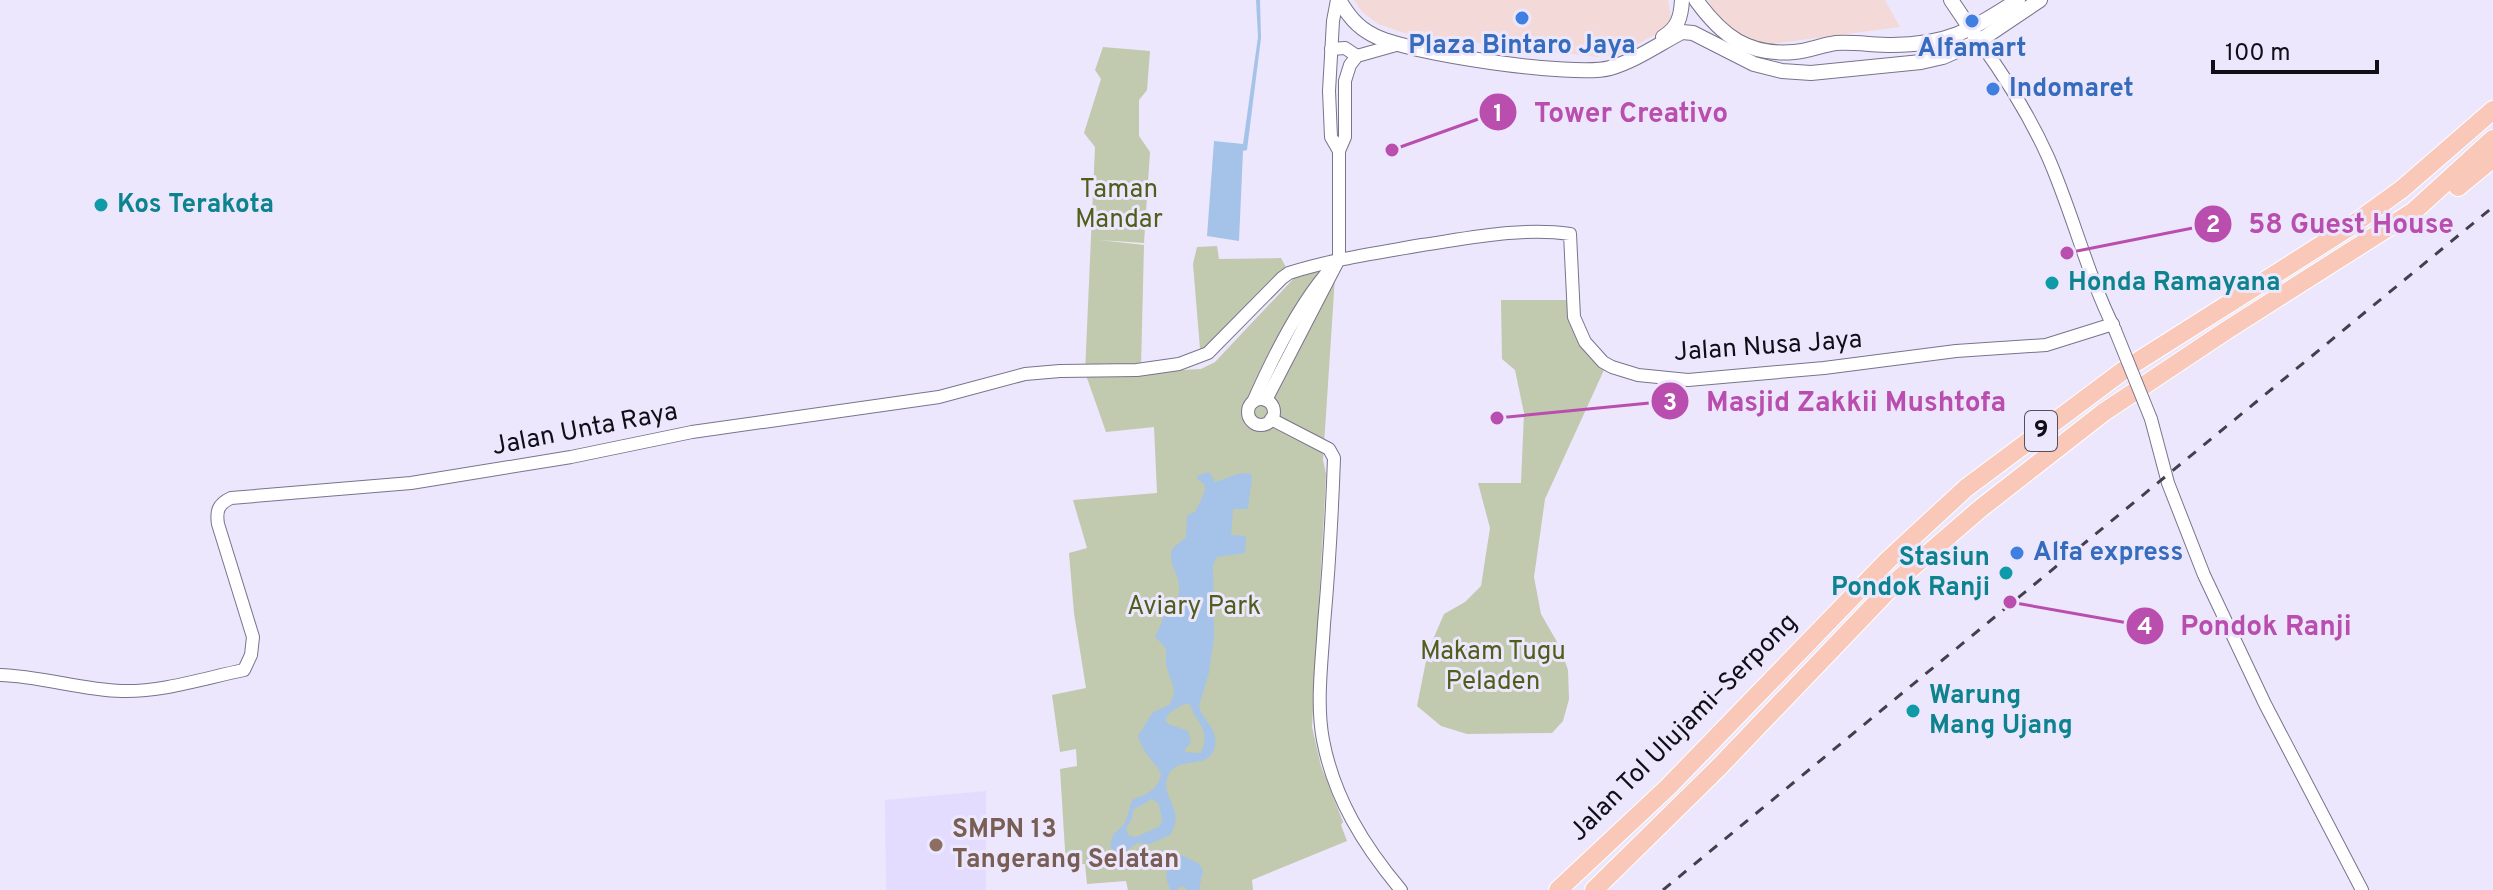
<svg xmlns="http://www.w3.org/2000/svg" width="2493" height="890" viewBox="0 0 2493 890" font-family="Overpass,sans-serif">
<rect width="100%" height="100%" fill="#ece7fd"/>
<!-- commercial -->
<g fill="#f4d9d9">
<path d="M1354,0H1668L1672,21L1665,29L1620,54L1597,57L1410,35L1378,24L1362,12Z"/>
<path d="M1708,0H1885L1900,27L1763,45L1741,36L1727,27L1713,10Z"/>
</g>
<!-- built -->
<path fill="#e4dcff" d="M986,791V890H886L885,800Z"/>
<!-- green -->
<g fill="#c1c9ae">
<path d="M1103,47L1150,51L1147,90L1139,100V136L1150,152L1144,243L1099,240L1144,245L1141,367L1085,373L1095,147L1084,133L1101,79L1095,70Z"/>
<path d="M1217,246L1219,259L1281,258L1288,271L1201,361L1193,264L1197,247Z"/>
<path d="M1336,262L1323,460L1326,474L1324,514L1312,727L1321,766L1343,822L1341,825L1347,841L1252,880L1253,890H1128L1126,881L1087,884L1085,864L1066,866L1060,769L1077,766L1076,749L1060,752L1052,695L1086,688L1074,613L1069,553L1087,548L1073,500L1157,493L1154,427L1106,432L1086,375L1201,369L1215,362L1298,274Z"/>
<path d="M1501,300H1568L1604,370L1545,499L1534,577L1541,614L1560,647L1568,670L1569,699L1563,721L1552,733L1467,734L1441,726L1417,706L1428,651L1444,614L1465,602L1481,586L1490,528L1478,483H1521L1524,413L1515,370L1502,359Z"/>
</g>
<!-- water -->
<g fill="#a5c3e8" fill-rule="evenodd">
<path d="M1256,0H1260L1261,38L1247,150L1243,151L1239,241L1207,236L1214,141L1243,144L1258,37Z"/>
<path d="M1209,472L1215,482L1238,474L1250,473L1252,478L1248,509H1233L1231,535L1246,536L1245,553L1217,557L1213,565L1214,638L1209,672L1199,706C1202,721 1218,727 1215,745C1211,773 1177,753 1168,776C1159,798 1187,808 1170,835L1150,844L1137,843C1127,850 1120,860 1110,846L1113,835L1125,823L1132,800C1146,794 1158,791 1161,774C1153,759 1143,754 1138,736L1153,712L1169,705L1173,697L1174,689L1166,665V649L1155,636C1160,628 1162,621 1165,613C1169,601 1181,603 1179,586C1178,570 1168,567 1172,549L1186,537L1187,515L1195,512L1205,491L1204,484L1198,480L1197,476ZM1186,703L1190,705C1197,724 1211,729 1201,753L1185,752V749L1191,742L1188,731L1168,724L1165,720L1170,712ZM1152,799L1159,804L1162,820L1160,826L1136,837L1129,836L1126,828L1132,819L1133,810Z"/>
<path d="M1181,855L1198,863L1203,870L1199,890H1188L1182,886L1176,890H1170L1166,877L1169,861Z"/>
</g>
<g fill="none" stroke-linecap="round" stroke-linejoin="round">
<defs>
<g id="tertiary">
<path d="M1337,0L1333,21L1329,91L1331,137L1339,151"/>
<path d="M1979,41C2006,78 2029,115 2048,157C2073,214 2087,274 2115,330"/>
<path d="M1331,49L1345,48L1357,56"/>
<circle cx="1261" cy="412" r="13"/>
<path d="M1266,400L1339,259V151L1345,137V81L1350,65L1357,56L1396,45"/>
<path d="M1253,402C1272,359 1301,301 1332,267"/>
<path d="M1271,419L1329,449L1334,458C1332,514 1329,569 1324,624C1322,661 1316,703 1323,740C1334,798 1364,846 1401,890"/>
<path d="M2151,419L2168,483L2204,575L2265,704L2362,890"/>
<path d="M0,675C41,676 81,690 122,691C163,692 205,678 244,670L251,655L253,637L218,524C216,511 218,504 231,498L411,483L571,457L692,432L939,397L1025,374L1060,371L1137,370L1179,364L1208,353L1282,278L1289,273C1333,259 1377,253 1422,245C1470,238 1522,227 1570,234L1574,317L1585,342L1603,362L1612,367L1638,375L1688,380L1824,368L1956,351L2046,345L2113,324"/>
</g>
<g id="secondary">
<path d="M1339,0C1348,15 1357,27 1373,35C1405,53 1576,78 1610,68C1635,61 1659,44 1682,32L1693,33L1754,64L1782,71L1811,73L1921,62L1943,57L1979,41L2040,0"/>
<path d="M1696,0C1722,36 1748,56 1794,52C1808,51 1822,45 1836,43C1855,42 1874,45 1892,45C1949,45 1972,29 2018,0"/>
<path d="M1951,0L1976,37"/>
<path d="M1663,37C1678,28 1681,17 1682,0"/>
</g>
<g id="motorway">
<path d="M2458,187L2493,158"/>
<path d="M1558,890L1668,787L1888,560L1966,488L2124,370L2348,228L2402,189L2493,110"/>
<path d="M1594,890L1720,766L1900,578L1981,508L2104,412L2227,330L2414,211L2493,139"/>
</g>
</defs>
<!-- tertiary casing -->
<use href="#tertiary" stroke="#79738c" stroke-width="14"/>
<!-- secondary casing -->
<use href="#secondary" stroke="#79738c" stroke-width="16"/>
<!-- motorway casing -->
<use href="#motorway" stroke="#fff" stroke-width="20"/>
<!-- tertiary -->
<use href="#tertiary" stroke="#fff" stroke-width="12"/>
<!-- secondary -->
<use href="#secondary" stroke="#fff" stroke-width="14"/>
<!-- motorway -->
<use href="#motorway" stroke="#f9c8b8" stroke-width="18"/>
<!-- rail -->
<path stroke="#433f4b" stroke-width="3" stroke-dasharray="10 10" stroke-linecap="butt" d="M1663,890L2493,207"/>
<defs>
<path id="tertiary-bridge" d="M2115,330L2151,419"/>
</defs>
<!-- tertiary-bridge casing -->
<use href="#tertiary-bridge" stroke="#79738c" stroke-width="14" stroke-linecap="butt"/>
<!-- tertiary-bridge -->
<use href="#tertiary-bridge" stroke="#fff" stroke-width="12"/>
</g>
<!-- markers -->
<g fill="#3f7fe0" stroke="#ece7fd" stroke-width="3">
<circle cx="1522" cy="18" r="8"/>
<circle cx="1972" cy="21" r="8"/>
<circle cx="1993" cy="89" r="8"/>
<circle cx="2017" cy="553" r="8"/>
</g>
<g fill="#0f9aa8" stroke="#ece7fd" stroke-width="3">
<circle cx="101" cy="205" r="8"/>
<circle cx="2052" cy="283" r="8"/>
<circle cx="2006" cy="573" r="8"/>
<circle cx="1913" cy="711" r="8"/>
</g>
<circle fill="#8d6e63" stroke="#ece7fd" stroke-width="3" cx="936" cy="845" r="8"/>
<g text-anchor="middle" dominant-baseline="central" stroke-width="6" stroke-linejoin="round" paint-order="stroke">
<!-- shield labels -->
<rect fill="#ece7fd" stroke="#534f5c" stroke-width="2" x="2025" y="411" width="32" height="40" rx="6"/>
<g font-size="24" font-weight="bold" fill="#110e17">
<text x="2041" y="431">9</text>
</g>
<!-- shop labels -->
<g font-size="26" font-weight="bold" fill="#366cbe" stroke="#ece7fd">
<text x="1522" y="46">Plaza Bintaro Jaya</text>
<text x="1972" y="49">Alfamart</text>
<text x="2009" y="89" text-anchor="start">Indomaret</text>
<text x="2033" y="553" text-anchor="start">Alfa express</text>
</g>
<!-- park labels -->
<g font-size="26" fill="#505e1b" stroke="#ece7fd">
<text x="1119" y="190">Taman<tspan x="1119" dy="30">Mandar</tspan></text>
<text x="1194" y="607">Aviary Park</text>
<text x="1493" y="652">Makam Tugu<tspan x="1493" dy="30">Peladen</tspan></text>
</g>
<!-- culture labels -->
<g font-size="26" font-weight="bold" fill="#0d838f" stroke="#ece7fd" text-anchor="start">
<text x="117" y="205">Kos Terakota</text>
<text x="2068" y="283">Honda Ramayana</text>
<text x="1990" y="558" text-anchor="end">Stasiun<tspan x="1990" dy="30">Pondok Ranji</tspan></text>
<text x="1929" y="696">Warung<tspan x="1929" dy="30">Mang Ujang</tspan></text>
</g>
<!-- street labels -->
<g font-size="26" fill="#110e17" stroke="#ece7fd">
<text transform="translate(1768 347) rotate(-4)">Jalan Nusa Jaya</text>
<text transform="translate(585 430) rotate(-11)">Jalan Unta Raya</text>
<text transform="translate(1684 728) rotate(-45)">Jalan Tol Ulujami–Serpong</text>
</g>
<!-- education labels -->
<g font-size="26" font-weight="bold" fill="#785e54" stroke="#ece7fd" text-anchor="start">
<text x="952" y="830">SMPN 13<tspan x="952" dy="30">Tangerang Selatan</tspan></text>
</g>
</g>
<!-- callouts -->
<path fill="none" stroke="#b94eaf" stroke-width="3" d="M1392 150L1498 112M2067 253L2213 224M1497 418L1670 401M2010 602L2145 626"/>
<g fill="#b94eaf" stroke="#ece7fd" stroke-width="3">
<circle cx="1392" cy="150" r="8"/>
<circle cx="2067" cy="253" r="8"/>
<circle cx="1497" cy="418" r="8"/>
<circle cx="2010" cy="602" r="8"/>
<circle cx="1498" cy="112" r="20"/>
<circle cx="2213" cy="224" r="20"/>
<circle cx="1670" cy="401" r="20"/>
<circle cx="2145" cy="626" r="20"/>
</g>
<g font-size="24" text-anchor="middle" font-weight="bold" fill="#fff">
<text x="1498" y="121">1</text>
<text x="2213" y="232">2</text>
<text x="1670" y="410">3</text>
<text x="2145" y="634">4</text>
</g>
<g font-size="28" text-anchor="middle" font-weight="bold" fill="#b94eaf" stroke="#ece7fd" stroke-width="6" stroke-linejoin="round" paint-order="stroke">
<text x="1631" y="122">Tower Creativo</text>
<text x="2351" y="233">58 Guest House</text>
<text x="1856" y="411">Masjid Zakkii Mushtofa</text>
<text x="2266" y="635">Pondok Ranji</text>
</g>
<!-- scale -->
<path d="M2213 60v12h164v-12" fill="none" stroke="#110e17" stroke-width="4"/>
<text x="2225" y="60" font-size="24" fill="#110e17" stroke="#ece7fd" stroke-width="6" paint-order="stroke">100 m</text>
</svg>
